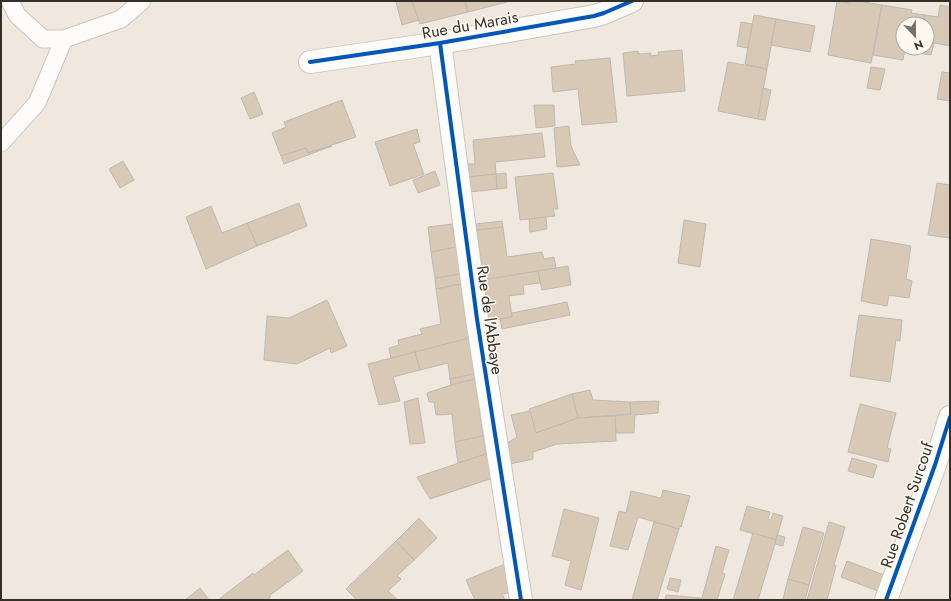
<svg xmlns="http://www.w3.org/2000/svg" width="951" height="601" viewBox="0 0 951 601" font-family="Jost,sans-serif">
<rect width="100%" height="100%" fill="#f0e8de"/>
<!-- building -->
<g fill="#d7c9b5" stroke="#bfb9b1">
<path d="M398,1H412L419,20L402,25L396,2Z"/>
<path d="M412,1H465L468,12L420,24Z"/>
<path d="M465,1H507V2L468,12Z"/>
<path d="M837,1L849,3V1H858L882,5L871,63L828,55Z"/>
<path d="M882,5L912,10L911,13L925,15L923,24H903V48H919L918,53L905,50L903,60L873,55Z"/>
<path d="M940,5L950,7V46L934,43L931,55L918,53L919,48H927V24H923L925,15L938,17Z"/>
<path d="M754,15L776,19L767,69L745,64Z"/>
<path d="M776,19L815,26L810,52L771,45Z"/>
<path d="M741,22L752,24L748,48L737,46Z"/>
<path d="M682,50L685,91L627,96L623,53L638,51L639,54L651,53V56L659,55L658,52Z"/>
<path d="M610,58L617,122L582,125L578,89L553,92L551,67L576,64L575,61Z"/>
<path d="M728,62L767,69L758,119L718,111Z"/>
<path d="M871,67L885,69L880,90L867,88Z"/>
<path d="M942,72L950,73V101L937,99Z"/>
<path d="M763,88L771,90L765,120L758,119Z"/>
<path d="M254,92L263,114L250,119L241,98Z"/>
<path d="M342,100L356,137L308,153L306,148L281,156L272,133L286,127L284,122Z"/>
<path d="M534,105H554L555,126L536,128Z"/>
<path d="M569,126L571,146L580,165L557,167L554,128Z"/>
<path d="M417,129L420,142L413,144L424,174L390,186L375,142Z"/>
<path d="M542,133L545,157L495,162L496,174L468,177L467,164H475L473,140Z"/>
<path d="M332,146L284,164L281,156L306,148L308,153Z"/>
<path d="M123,161L134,180L120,188L109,169Z"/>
<path d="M435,171L440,185L418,193L413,180Z"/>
<path d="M506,173L507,188L497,189L496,174Z"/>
<path d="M553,173L558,209H553L555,216L520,220L515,177Z"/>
<path d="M496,174L497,189L470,192L468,177Z"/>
<path d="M937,183L950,185V238L928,235Z"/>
<path d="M299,203L307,226L257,246L247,223Z"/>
<path d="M211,206L222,233L247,223L257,246L206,269L186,217Z"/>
<path d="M546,217L547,229L530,232L529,219Z"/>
<path d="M684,220L706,224L700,267L678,263Z"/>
<path d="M502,221L503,227L477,230L476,224Z"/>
<path d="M452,224L456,247L431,252L428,227Z"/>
<path d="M503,227L507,257L542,252L544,259L554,257L556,268L483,280L477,230Z"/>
<path d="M871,239L911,246L906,279L912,281L909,298L889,295L887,306L861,301Z"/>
<path d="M456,247L460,274L435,278L431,252Z"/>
<path d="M568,266L571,285L542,290L538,271Z"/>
<path d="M538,271L540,283L523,285L524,294L509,296L512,317L488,321L483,280Z"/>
<path d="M460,274L461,284L436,289L435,278Z"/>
<path d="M461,284L469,338L391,359L389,348L399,345L398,340L422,334L420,329L441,324L436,289Z"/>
<path d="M327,300L347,346L331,353L330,348L297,364L264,360L267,316L289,318Z"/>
<path d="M567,302L570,315L502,329L500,319L512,317V313Z"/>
<path d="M859,315L902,320L900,341L896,340L890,382L850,376Z"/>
<path d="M469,338L474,374L450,379L448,363L420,370L415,352Z"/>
<path d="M415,352L420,370L393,377L400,401L379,405L368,364Z"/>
<path d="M474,374L475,379L451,385L450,379Z"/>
<path d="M475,379L483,436L455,442L452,414L436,415L434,402H429L427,393L451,385Z"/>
<path d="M590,390L593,400L630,402L631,414L578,418L572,394Z"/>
<path d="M572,394L578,418L536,433L529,409Z"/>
<path d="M418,398L425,443L410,444L404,402Z"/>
<path d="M659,401L658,413L635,415L634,433H616L615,416L631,414L630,402Z"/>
<path d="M860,404L896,413L887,448L891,449L888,462L848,452Z"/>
<path d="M530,411L536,433L578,418L615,416L616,441L557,444L533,452V459L510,464L507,443L517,437L511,415Z"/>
<path d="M483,436L486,454L458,463L455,442Z"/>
<path d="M486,454L493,478L430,499L417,477Z"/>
<path d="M852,458L877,465L873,478L848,471Z"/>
<path d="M663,490L690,496L681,527L679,526V529L638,517L628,550L610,546L619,511L626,513L631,491L661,498Z"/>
<path d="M747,506L770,512L768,519L771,520L773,513L783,516L776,540L740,530Z"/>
<path d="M564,509L599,518L581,590L565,585L571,561L552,556Z"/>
<path d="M419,518L437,538L414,560L396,541Z"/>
<path d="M654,522L679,529L657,600H632Z"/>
<path d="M829,522L845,527L834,565L836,566L827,600H807Z"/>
<path d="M803,527L824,533L809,585L788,579Z"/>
<path d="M753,533L776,540L775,544L758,600H733Z"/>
<path d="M777,535L785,537L783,546L775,544Z"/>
<path d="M396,541L414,560L397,576L401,579L388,591L398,600H357L346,589Z"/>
<path d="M716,546L729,550L722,573L725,574L717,600H665L666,595L702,598Z"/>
<path d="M288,550L303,571L269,596L271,597L267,600H218L253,573L254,575Z"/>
<path d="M847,561L884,575L878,591L841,577Z"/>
<path d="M505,564L508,593L502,594L505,600H475L466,580Z"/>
<path d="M670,578L681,580L678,592L667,589Z"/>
<path d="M788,579L809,585L805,600H787L783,599Z"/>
<path d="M200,588L209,600H185Z"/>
</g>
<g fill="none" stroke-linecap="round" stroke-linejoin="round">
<defs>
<g id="lane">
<path d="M10,1L17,15L43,39H64L121,19L142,1"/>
<path d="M1,143L37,103L64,39"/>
</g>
<g id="street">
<path d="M440,43L477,319L521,600"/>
<path d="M310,62L440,43L594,16L604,13L632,1"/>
<path d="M886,600L935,465L950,417"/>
</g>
</defs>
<!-- lane casing -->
<use href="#lane" stroke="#cbc5bd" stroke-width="19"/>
<!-- street casing -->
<use href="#street" stroke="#cbc5bd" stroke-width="24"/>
<!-- lane -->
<use href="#lane" stroke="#fdfcfa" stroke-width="17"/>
<!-- street -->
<use href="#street" stroke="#fdfcfa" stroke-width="22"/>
<defs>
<g id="cycleway">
<path d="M440,43L477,319L521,600"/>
<path d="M310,62L440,43L594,16L604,13L632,1"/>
<path d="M886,600L935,465L950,417"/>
</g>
</defs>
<!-- cycleway casing -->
<use href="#cycleway" stroke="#fdf8f0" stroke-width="6"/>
<!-- cycleway -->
<use href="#cycleway" stroke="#0057b8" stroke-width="4"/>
</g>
<g text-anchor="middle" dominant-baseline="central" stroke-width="3" stroke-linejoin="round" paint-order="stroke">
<!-- street labels -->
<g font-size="16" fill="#342f28" stroke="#fdf8f0">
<text transform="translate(470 25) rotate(-10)">Rue du Marais</text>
<text transform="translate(490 320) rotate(82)">Rue de l'Abbaye</text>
<text transform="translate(907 505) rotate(-71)">Rue Robert Surcouf</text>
</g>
</g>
<!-- border -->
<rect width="951" height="601" fill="none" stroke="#342f28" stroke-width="4"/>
<!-- north arrow -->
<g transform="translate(915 36) rotate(158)"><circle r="19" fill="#fdf8f0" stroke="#ada8a0"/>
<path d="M0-3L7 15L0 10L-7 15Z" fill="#767068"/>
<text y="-6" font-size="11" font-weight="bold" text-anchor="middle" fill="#342f28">N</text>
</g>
</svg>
